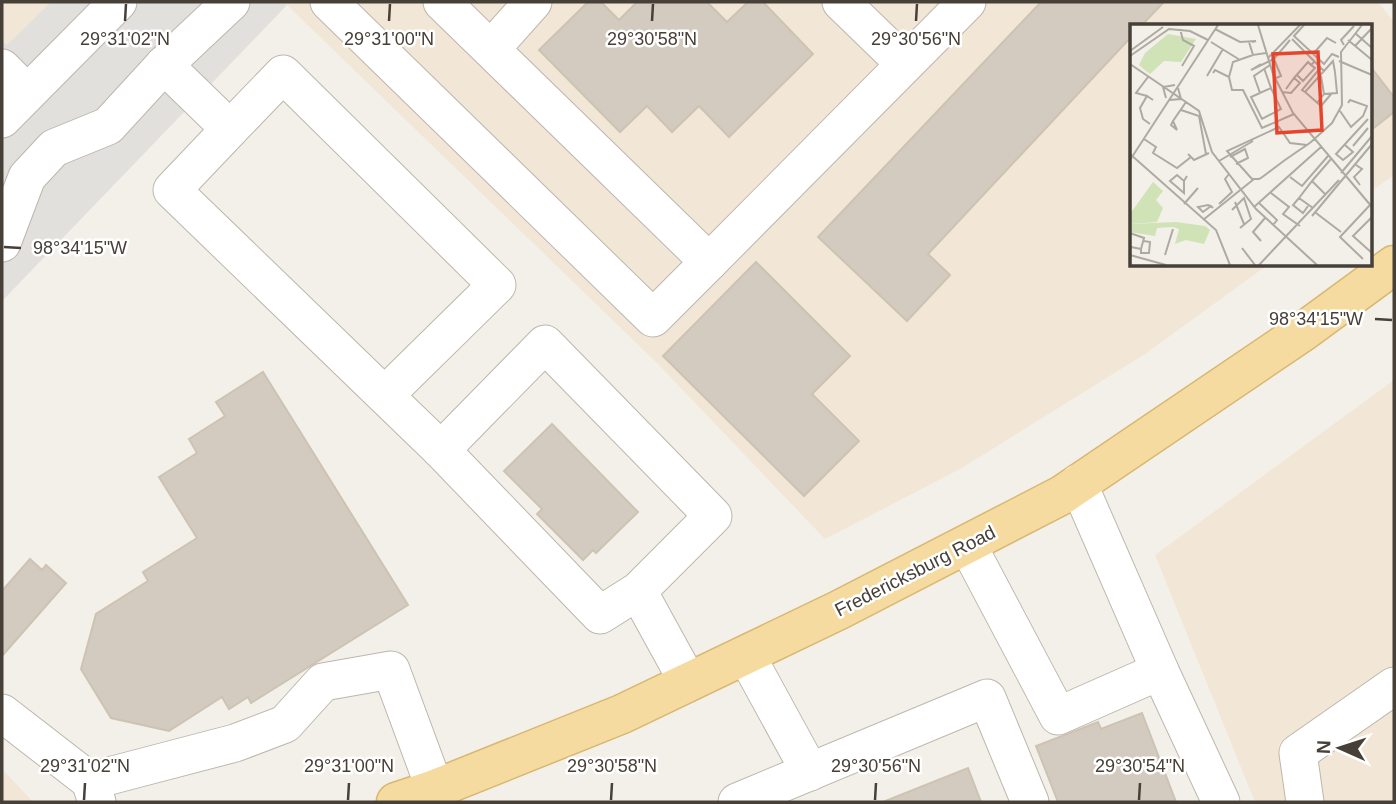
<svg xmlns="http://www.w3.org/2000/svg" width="1396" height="804" viewBox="0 0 1396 804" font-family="Arial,sans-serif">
<rect width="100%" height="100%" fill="#f3f0e9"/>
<!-- commercial -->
<g fill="#f2e6d6">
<path d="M2,2H1378L1394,22V175L1370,192V26H1132V264H1269L1145,354L962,468L825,539L656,362L287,5L2,301Z"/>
<path d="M1394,380V802H1255L1155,555Z"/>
<path d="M2,769L33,802H2Z"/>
</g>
<!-- parking -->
<path fill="#e2e0dd" d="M51,2H284L287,5L2,301V41L7,45Z"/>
<!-- building -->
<g fill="#d3cbbf" stroke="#cdc3b3" stroke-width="2">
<path d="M588,2H601L619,20L637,2H707L727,22L748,2H763L813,54L729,137L699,106L672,132L647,106L620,132L539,50Z"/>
<path d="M1041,2H1164L1141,26H1132V36L928,254L950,275L907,321L818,237Z"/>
<path d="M1370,66L1394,97V112L1370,131Z"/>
<path d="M756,262L850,356L812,394L859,441L804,496L663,356Z"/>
<path d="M263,372L408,605L251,703L248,697L229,709L222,697L169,731L111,718L81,669L96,614L148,581L143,572L197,538L159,477L197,453L189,439L225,416L216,402Z"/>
<path d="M552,424L638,512L596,553L593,550L583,560L537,514L542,509L504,471Z"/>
<path d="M30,559L42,570L46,565L66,583L2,656V591Z"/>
<path d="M1142,713L1176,802H1058L1036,746L1098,722L1101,729Z"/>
<path d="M968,768L981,802H886L885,801Z"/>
</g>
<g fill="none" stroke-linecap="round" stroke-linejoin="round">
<defs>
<g id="minor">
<path d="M329,2L653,318L709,262"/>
<path d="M442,2L709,262L967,2"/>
<path d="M841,2L905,64"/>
<path d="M491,49L533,2"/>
<path d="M164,65L230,129L172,190L441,450"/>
<path d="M2,68L27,93"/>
<path d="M2,119L118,2"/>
<path d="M230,129L283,74L497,285L385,395"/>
<path d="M2,243L27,177L54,148L108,126L164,65L231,2"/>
<path d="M1078,483L1160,671L1221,802"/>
<path d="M967,544L1058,716L1160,671"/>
<path d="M638,591L600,615L441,450L545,344L713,516L638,591L688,682"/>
<path d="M746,655L810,772"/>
<path d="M2,713L90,781L97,802"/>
<path d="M90,781L235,743L285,724L323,682L391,670L435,789"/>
<path d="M737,802L987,698L1030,802"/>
<path d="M1305,802L1298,753L1394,686"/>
</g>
<path id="major" d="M396,802L435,789L622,714L839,610L1062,495L1304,331L1394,265"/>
</defs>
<!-- minor casing -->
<use href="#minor" stroke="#bdb7ac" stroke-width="39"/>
<!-- major casing -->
<use href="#major" stroke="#d8b771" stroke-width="41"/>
<!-- minor -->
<use href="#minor" stroke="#fff" stroke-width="37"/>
<!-- major -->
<use href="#major" stroke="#f5dba0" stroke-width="38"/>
</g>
<!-- ticks -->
<path fill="none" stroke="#464038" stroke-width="2.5" d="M125,21L126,4M389,21L390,4M652,21L653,4M916,21L917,4M4,247L21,248M1375,319L1392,320M84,800L85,783M348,800L349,783M611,800L612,783M875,800L876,783M1139,800L1140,783"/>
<g text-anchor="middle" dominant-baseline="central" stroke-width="5" stroke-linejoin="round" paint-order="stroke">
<!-- street labels -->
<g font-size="19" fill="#464038" stroke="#fff">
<text transform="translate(915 571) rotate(-27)">Fredericksburg Road</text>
</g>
</g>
<!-- overview -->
<g transform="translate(1130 24)">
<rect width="242" height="242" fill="#f3f0e9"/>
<path d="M23,158L33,167L26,176L33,184L27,198L0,200V190Z" fill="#cfe3b6"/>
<path d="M38,10L66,15L51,38L34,37L20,50L16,47L9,41L15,29ZM46,198L75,202L80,206L74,220L56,216L45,220L49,205L43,203L27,204L25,212L0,208V200Z" fill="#cfe3b6"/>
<path fill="none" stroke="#aeaaa2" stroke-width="2" d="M128,1L143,50L163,89L242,183M174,1L164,12L194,40L202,30L209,33M50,5L53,16L64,22L52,42M85,5L110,18L126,17L122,18M225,9L242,24M162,15L194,47M218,16L242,36M81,18L110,36M119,18L123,31L136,29M214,21L211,16L224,2M225,22L242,4M0,27L33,3M183,30L197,14L206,19M0,32L39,5L60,7L78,16M138,34L170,1M144,35L151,52L146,54M209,37L242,51M0,40L69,87L82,128L126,185L187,241M131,40L121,46L144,35L160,16M134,44L141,64M83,49L85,46L99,53L102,66H113L132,104L164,90M167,51L173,57L185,44L181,41M77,52L93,25M99,53L103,38L123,31M164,54L178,38L181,41L185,37M152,68L161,69L170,59L164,54L156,65M175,68L172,66L191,43M130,69L121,73L132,95L151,85L141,64L130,69L124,52L140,41M202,69L191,82L175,68L203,37L205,48M194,70L207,69L205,48M17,72L6,69L18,53M36,74L33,63L45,61M39,76L51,75L48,64M187,79L194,70L191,52M51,86L69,92L76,130M210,87L221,103L233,92L237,82L220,76L218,79M43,97L47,106L41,101L43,97L56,78M20,100L13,95L10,84L17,72L23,76M14,115L26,123L23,129L47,144L61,133M177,121L160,119L149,103L97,127L122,155H129L131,154L155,136L168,127L177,121L181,118L202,99L212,81L211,28L232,1M215,121L223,128L213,136L206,130L238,95M223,122L238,104M0,130L86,206L100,241M58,130L64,136L79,129M100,133L115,125L118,134L106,140M0,136L88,1M89,137L123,117M226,141L232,145L224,153L230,161M211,149L242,112M160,153L172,162L198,132M54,157V169L40,157L47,151L54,157L57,152M182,157L201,135M141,169L159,183L153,190L170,202M169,174L163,181L173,189L178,182M105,178L114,200M129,179L147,196L143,201M54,180L68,164M89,180L102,168L95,155L99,150M81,182L73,188L68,183L78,181L81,182L83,184M124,183L191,123M183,184L169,174L182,157L195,170M102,186L114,174L121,195L110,204M186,189L211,208M182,192L242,120M242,193L223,212L242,229M73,196L124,155M0,209L14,214L11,225L1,223L0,227M131,217L123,208L135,194M112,224L125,241M11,225V229H19L20,218L14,217M0,231L36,241M35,231L43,205M233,235L210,213L240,181M129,241L209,156"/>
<path fill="#e5452d" fill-opacity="0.15" stroke="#e5452d" stroke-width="3.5" d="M188,28L192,106L147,109L143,30Z"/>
<rect width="242" height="242" fill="none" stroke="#464038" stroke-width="3.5"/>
</g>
<g font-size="18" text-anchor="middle" fill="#464038" stroke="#fff" stroke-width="5" stroke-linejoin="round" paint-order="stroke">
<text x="125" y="45">29°31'02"N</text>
<text x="389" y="45">29°31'00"N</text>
<text x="652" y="45">29°30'58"N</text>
<text x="916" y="45">29°30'56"N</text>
<text x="80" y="254">98°34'15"W</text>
<text x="1316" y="325">98°34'15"W</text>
<text x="85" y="772">29°31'02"N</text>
<text x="349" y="772">29°31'00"N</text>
<text x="612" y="772">29°30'58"N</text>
<text x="876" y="772">29°30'56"N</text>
<text x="1140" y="772">29°30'54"N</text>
</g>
<!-- border -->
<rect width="1396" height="804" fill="none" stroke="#464038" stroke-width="7"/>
<!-- north arrow -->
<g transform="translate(1340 748) rotate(273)" stroke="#ffffff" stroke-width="5" paint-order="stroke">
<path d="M0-5L12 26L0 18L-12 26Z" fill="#464038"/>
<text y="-10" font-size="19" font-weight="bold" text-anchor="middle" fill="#464038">N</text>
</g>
</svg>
